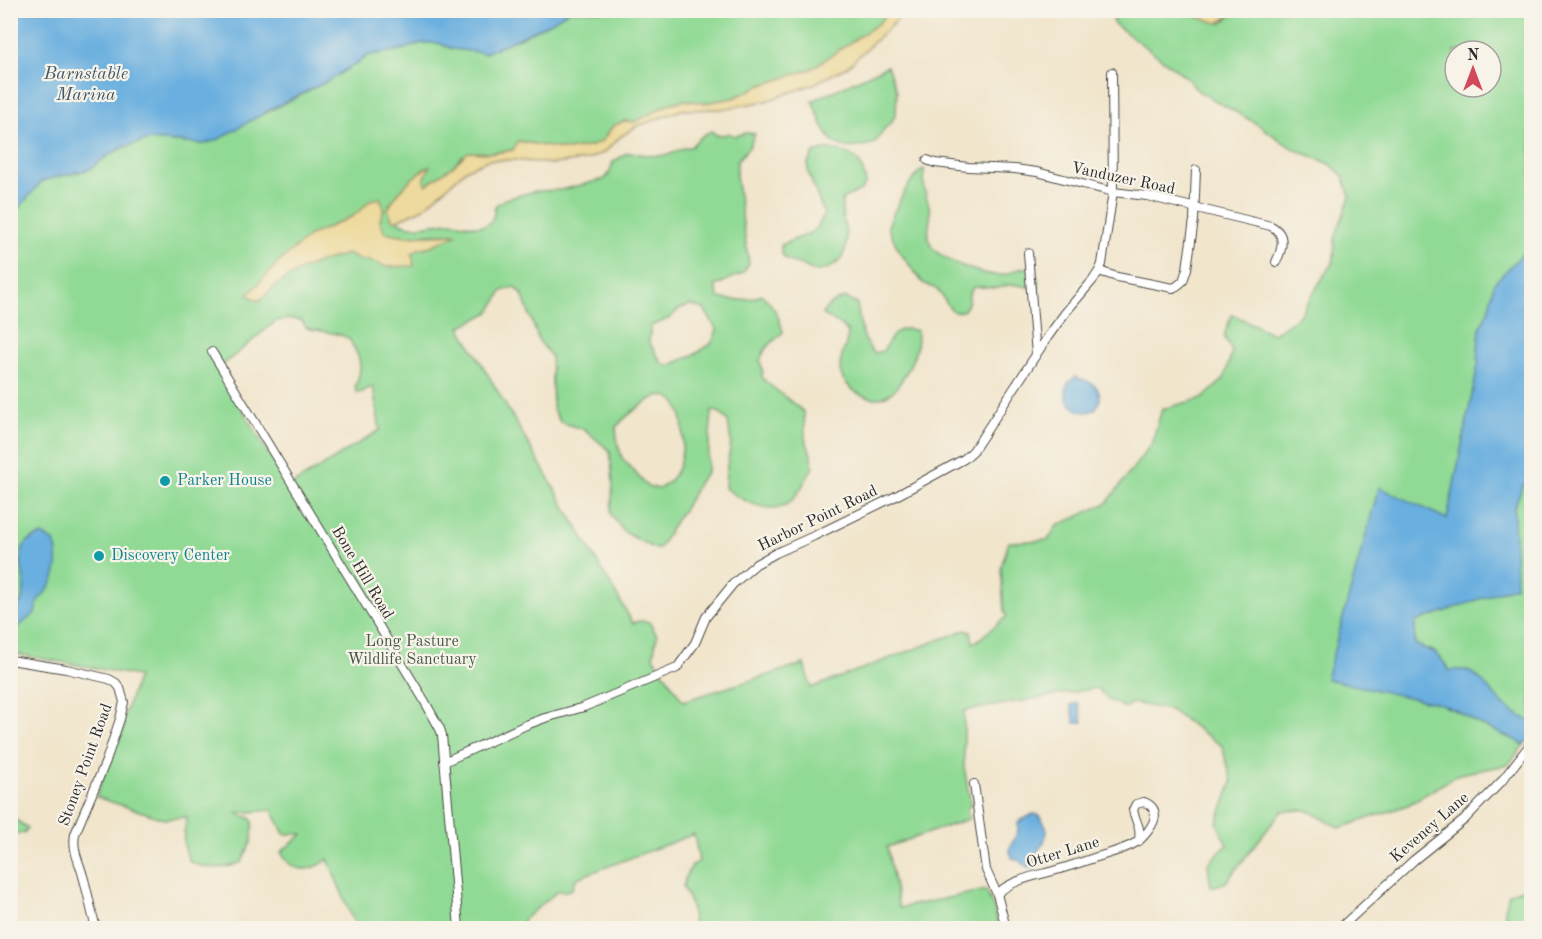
<svg xmlns="http://www.w3.org/2000/svg" width="1542" height="939" viewBox="0 0 1542 939" font-family="'Old Standard TT',serif">
<rect width="100%" height="100%" fill="#f7f3e8"/>
<filter id="ink" filterUnits="userSpaceOnUse"><feTurbulence type="fractalNoise" baseFrequency=".0167" numOctaves="2"/><feDisplacementMap in="SourceGraphic" scale="12" xChannelSelector="R" yChannelSelector="G"/><feConvolveMatrix kernelMatrix="1 2 1 2 8 2 1 2 1" color-interpolation-filters="sRGB"/></filter>
<filter id="wash" filterUnits="userSpaceOnUse"><feTurbulence type="fractalNoise" baseFrequency=".008" numOctaves="4" result="noise"/><feDisplacementMap in="SourceGraphic" scale="24" xChannelSelector="R" yChannelSelector="G"/><feGaussianBlur stdDeviation="1.35" result="paint"/><feColorMatrix in="noise" values="0 0 0 0 0 0 0 0 0 0 0 0 0 0 0 0 0 1.4 0 .05"/><feComposite in="paint" operator="in"/></filter>
<g filter="url(#wash)">
<rect width="100%" height="100%" fill="#f1e5cc"/>
<!-- green -->
<g fill="#91da95" stroke="#5e8260" stroke-width="1.5" fill-rule="evenodd">
<path d="M1137,10L1186,11L1198,17L1222,23L1238,10L1531,11V272L1485,363L1504,408L1432,561L1399,658L1446,707L1459,712L1473,721L1490,729L1500,733L1507,737L1517,740L1524,745L1508,765L1459,774L1408,805L1340,828L1307,810L1282,811L1225,883L1211,887L1208,864L1227,845L1217,823L1232,782L1222,746L1170,710L1132,703L1125,708L1109,700L1097,688L964,711V767L971,805L967,808L969,819L887,847L899,908L986,890L993,907L999,928H694L691,905L683,887L686,875L692,866L699,861L694,834L577,878L574,883L573,888L567,891H558L524,919L519,928H356L328,859C321,866 303,873 293,866C287,863 284,857 281,852L303,834H284L272,810L236,813L250,818L253,822L252,840L242,862C224,870 208,870 190,862C181,842 183,838 187,817L164,819L96,797L138,676L11,653V217L42,181L90,169L107,156L124,147L149,140L204,144L301,95L358,63L369,55L401,50L422,43H438L453,49L485,53L523,36L552,21L569,11H890L879,23L811,69L759,86L734,98L705,103L684,100L669,104L635,122L625,121L613,126L602,141L592,146L567,150L519,141L513,150L462,156L453,166L426,185L424,180L411,179L389,205C393,212 396,221 403,224C417,230 436,222 451,222C461,222 479,230 488,224C494,220 494,212 495,206L505,199L536,191L561,190L605,179L610,172L613,162L627,153C640,153 656,158 668,155C676,153 682,146 691,147C697,139 703,134 712,131L716,135H724L728,133L735,136L746,133L755,134L749,147L737,161L736,176L749,264L743,273L715,286L719,298C733,301 748,301 762,295C774,305 779,317 783,332L766,348L760,360L763,373L761,376L766,382L804,412L805,438L810,451L813,467C807,478 801,490 793,499C775,519 742,501 725,488L726,472L731,443L728,421L720,413L712,410L707,472L700,480L684,509L677,518L659,549L653,548L624,532L611,514L613,483L610,451L585,430L560,422L553,409L551,356L539,341L522,294L514,287L502,291L490,312L460,327L633,623L639,621L649,622L657,635L653,657L683,701L804,664L811,688L965,630L971,632L973,643L977,641L1007,616L1004,612L1001,567L1009,542L1048,540L1057,526L1107,503L1152,443L1162,409L1203,398L1224,379L1232,352L1224,336L1232,314L1273,334L1299,316L1334,260L1335,238L1350,196L1343,176L1330,164L1292,148L1257,124L1198,91L1185,76L1113,23L1114,12ZM1455,51H1491V87H1455ZM431,234H456L431,246L417,249L408,236ZM691,305L704,309L717,330L711,344L697,353L671,365H663L649,342L651,326L670,318L679,309ZM288,319L301,320L307,328L310,329C322,331 337,332 348,338C351,341 351,342 353,346C362,360 362,371 355,386L357,393L362,392L373,386L380,430L289,487L218,369L276,321ZM659,395C664,396 668,396 672,399C687,411 684,452 678,468C674,478 667,484 659,489L647,486L622,458L617,441L616,427C629,413 642,403 659,395Z"/>
<path d="M887,66L897,91L896,113L891,123L884,129L875,143C829,157 828,136 812,101Z"/>
<path d="M828,149C854,154 861,156 866,183L861,191L843,198C837,216 854,236 842,257C837,265 824,272 814,271C810,270 806,266 802,265C795,263 785,262 782,254C781,253 781,246 781,245L810,233L818,227L824,214L808,172V163L814,153Z"/>
<path d="M924,169C925,177 923,185 925,192C926,198 929,204 930,210C932,222 924,234 932,246C940,260 985,277 1002,275C1013,274 1027,260 1035,274C1039,280 1039,284 1038,291C1029,287 1019,284 1009,285C1004,286 999,289 994,288C987,288 981,286 974,287L969,293C969,301 969,305 963,311L954,312L949,307L938,290L923,283L899,251L888,227C893,212 910,176 924,169Z"/>
<path d="M846,298L857,304C860,320 861,341 874,353L883,351C892,336 897,324 917,331C918,336 918,341 917,345C914,360 900,390 886,396C868,404 841,388 840,368C840,355 848,344 848,332L841,325L822,314C828,304 835,301 846,298Z"/>
<path d="M1531,460V722L1515,713L1504,705L1467,670H1448L1446,665L1433,651L1423,648L1412,643L1382,583L1505,534Z"/>
<path d="M11,817L28,828L24,833L11,835Z"/>
<path d="M1531,886V928H1504L1505,910L1509,893Z"/>
</g>
<!-- sand -->
<g fill="#eeda9e" stroke="#8c8264" stroke-width="1.5">
<path d="M890,10L907,11L847,67L814,84L766,101L722,109L682,110L637,126L620,137L605,152L586,160L552,164L514,160H488L467,169L424,208L395,221L392,219L388,210C392,197 417,171 430,166L424,180L426,185L453,166L468,152L493,153L513,150L518,141L567,150L592,146L602,141L613,126L625,121L635,122L669,104L684,100L705,103L734,98L759,86L811,69L879,23Z"/>
<path d="M1192,11H1238L1218,23L1198,17Z"/>
<path d="M380,198L384,208L380,220L384,232L406,236L458,234L431,246L418,249L412,254L414,266L388,267L366,260H359L348,254C326,259 300,269 281,282C274,286 266,295 259,301L248,295L277,264L309,236L353,216L364,207L370,200Z"/>
</g>
<!-- water -->
<g fill="#69afdf" stroke="#4a6d85" stroke-width="1.5">
<path d="M11,10H569V11L553,21L523,36L485,53L453,49L438,43H422L401,50L369,55L330,80L273,108L219,139L204,144L149,140L124,147L107,156L90,169L42,181L11,217Z"/>
<path d="M1531,245L1532,485H1523L1514,508L1516,586L1415,622V644C1433,653 1439,650 1448,670H1467L1478,677L1504,705L1515,713L1531,722V736L1524,745C1514,738 1502,734 1490,729C1480,725 1471,719 1461,713C1456,710 1449,708 1444,705L1326,679L1379,487L1447,519L1479,360L1477,359L1480,328L1489,309L1494,283Z"/>
<path d="M1075,377C1080,378 1085,380 1089,382C1112,392 1095,426 1072,406C1065,399 1065,393 1067,384Z"/>
<path d="M41,535L54,541C62,563 56,585 38,600L35,613L11,633V617C16,611 21,605 23,596C29,573 6,545 41,535Z"/>
<path d="M1078,703L1083,722L1075,723L1071,705Z"/>
<path d="M1033,814L1039,815L1046,826L1047,832L1044,842L1036,854L1035,868C1025,870 1022,859 1012,858L1009,850L1018,831V822Z"/>
</g>
</g>
<g filter="url(#ink)">
<g fill="none" stroke-linecap="round" stroke-linejoin="round">
<defs>
<g id="street">
<path d="M927,160L935,163L968,167L1015,169L1037,172L1113,192L1147,196L1271,226C1287,234 1282,250 1276,262"/>
<path d="M1028,253L1036,355"/>
<path d="M1099,271L1102,264L1113,192L1112,72"/>
<path d="M212,352L424,700L440,729L442,735L459,928"/>
<path d="M10,660L66,669L109,679L116,683L120,688L124,702L120,719L106,761L75,834C72,850 79,861 83,876C88,893 91,911 96,928"/>
<path d="M444,762L526,725L545,718L584,707L677,668L695,643L706,617L733,584L756,564L776,553L814,536L894,497L964,459L973,451L981,439L1047,338L1065,313L1093,280L1099,271L1117,277L1173,288L1177,286L1183,281L1187,269L1194,220L1196,170"/>
<path d="M974,784L986,870L997,894L1006,928"/>
<path d="M997,894C1011,880 1035,876 1053,871C1068,867 1082,862 1097,857C1110,853 1126,849 1137,842C1143,838 1152,827 1154,820C1157,811 1152,805 1144,802L1136,804L1133,810C1136,824 1141,825 1139,841"/>
<path d="M1340,928L1414,860L1464,820L1501,782L1532,742"/>
</g>
</defs>
<!-- street casing -->
<use href="#street" stroke="#494743" stroke-width="10"/>
<!-- street -->
<use href="#street" stroke="#fff" stroke-width="8"/>
</g>
</g>
<!-- markers -->
<g fill="#0f9aa8" stroke="#f7f3e8" stroke-width="2">
<circle cx="165" cy="481" r="6"/>
<circle cx="99" cy="556" r="6"/>
</g>
<g text-anchor="middle" dominant-baseline="central" stroke-width="4.5" stroke-linejoin="round" paint-order="stroke">
<!-- street labels -->
<g font-size="16" fill="#2b2b2b" stroke="#f7f3e8">
<text transform="translate(1123 179) rotate(12)">Vanduzer Road</text>
<text transform="translate(818 519) rotate(-26)">Harbor Point Road</text>
<text transform="translate(362 573) rotate(59)">Bone Hill Road</text>
<text transform="translate(86 765) rotate(-70)">Stoney Point Road</text>
<text transform="translate(1430 828) rotate(-41)">Keveney Lane</text>
<text transform="translate(1063 853) rotate(-17)">Otter Lane</text>
</g>
<!-- culture labels -->
<g font-size="16" fill="#0d838f" stroke="#f7f3e8" text-anchor="start">
<text x="177" y="481">Parker House</text>
<text x="111" y="556">Discovery Center</text>
</g>
<!-- park labels -->
<g font-size="16" fill="#445746" stroke="#f7f3e8">
<text x="412" y="642">Long Pasture<tspan x="412" dy="18">Wildlife Sanctuary</tspan></text>
</g>
<!-- water labels -->
<g font-size="18" font-style="italic" fill="#41596a" stroke="#f7f3e8">
<text x="86" y="74">Barnstable<tspan x="86" dy="21">Marina</tspan></text>
</g>
</g>
<!-- margin -->
<rect width="1542" height="939" fill="none" stroke="#f7f3e8" stroke-width="36"/>
<!-- north arrow -->
<g transform="translate(1473 69)"><circle r="28" fill="#f7f3e8" stroke="#a5a39c" stroke-width="1.5"/>
<path d="M0-4.5L10 22L0 15L-10 22Z" fill="#d1495b"/>
<text y="-9" font-size="16" font-weight="bold" text-anchor="middle" fill="#2b2b2b">N</text>
</g>
</svg>
